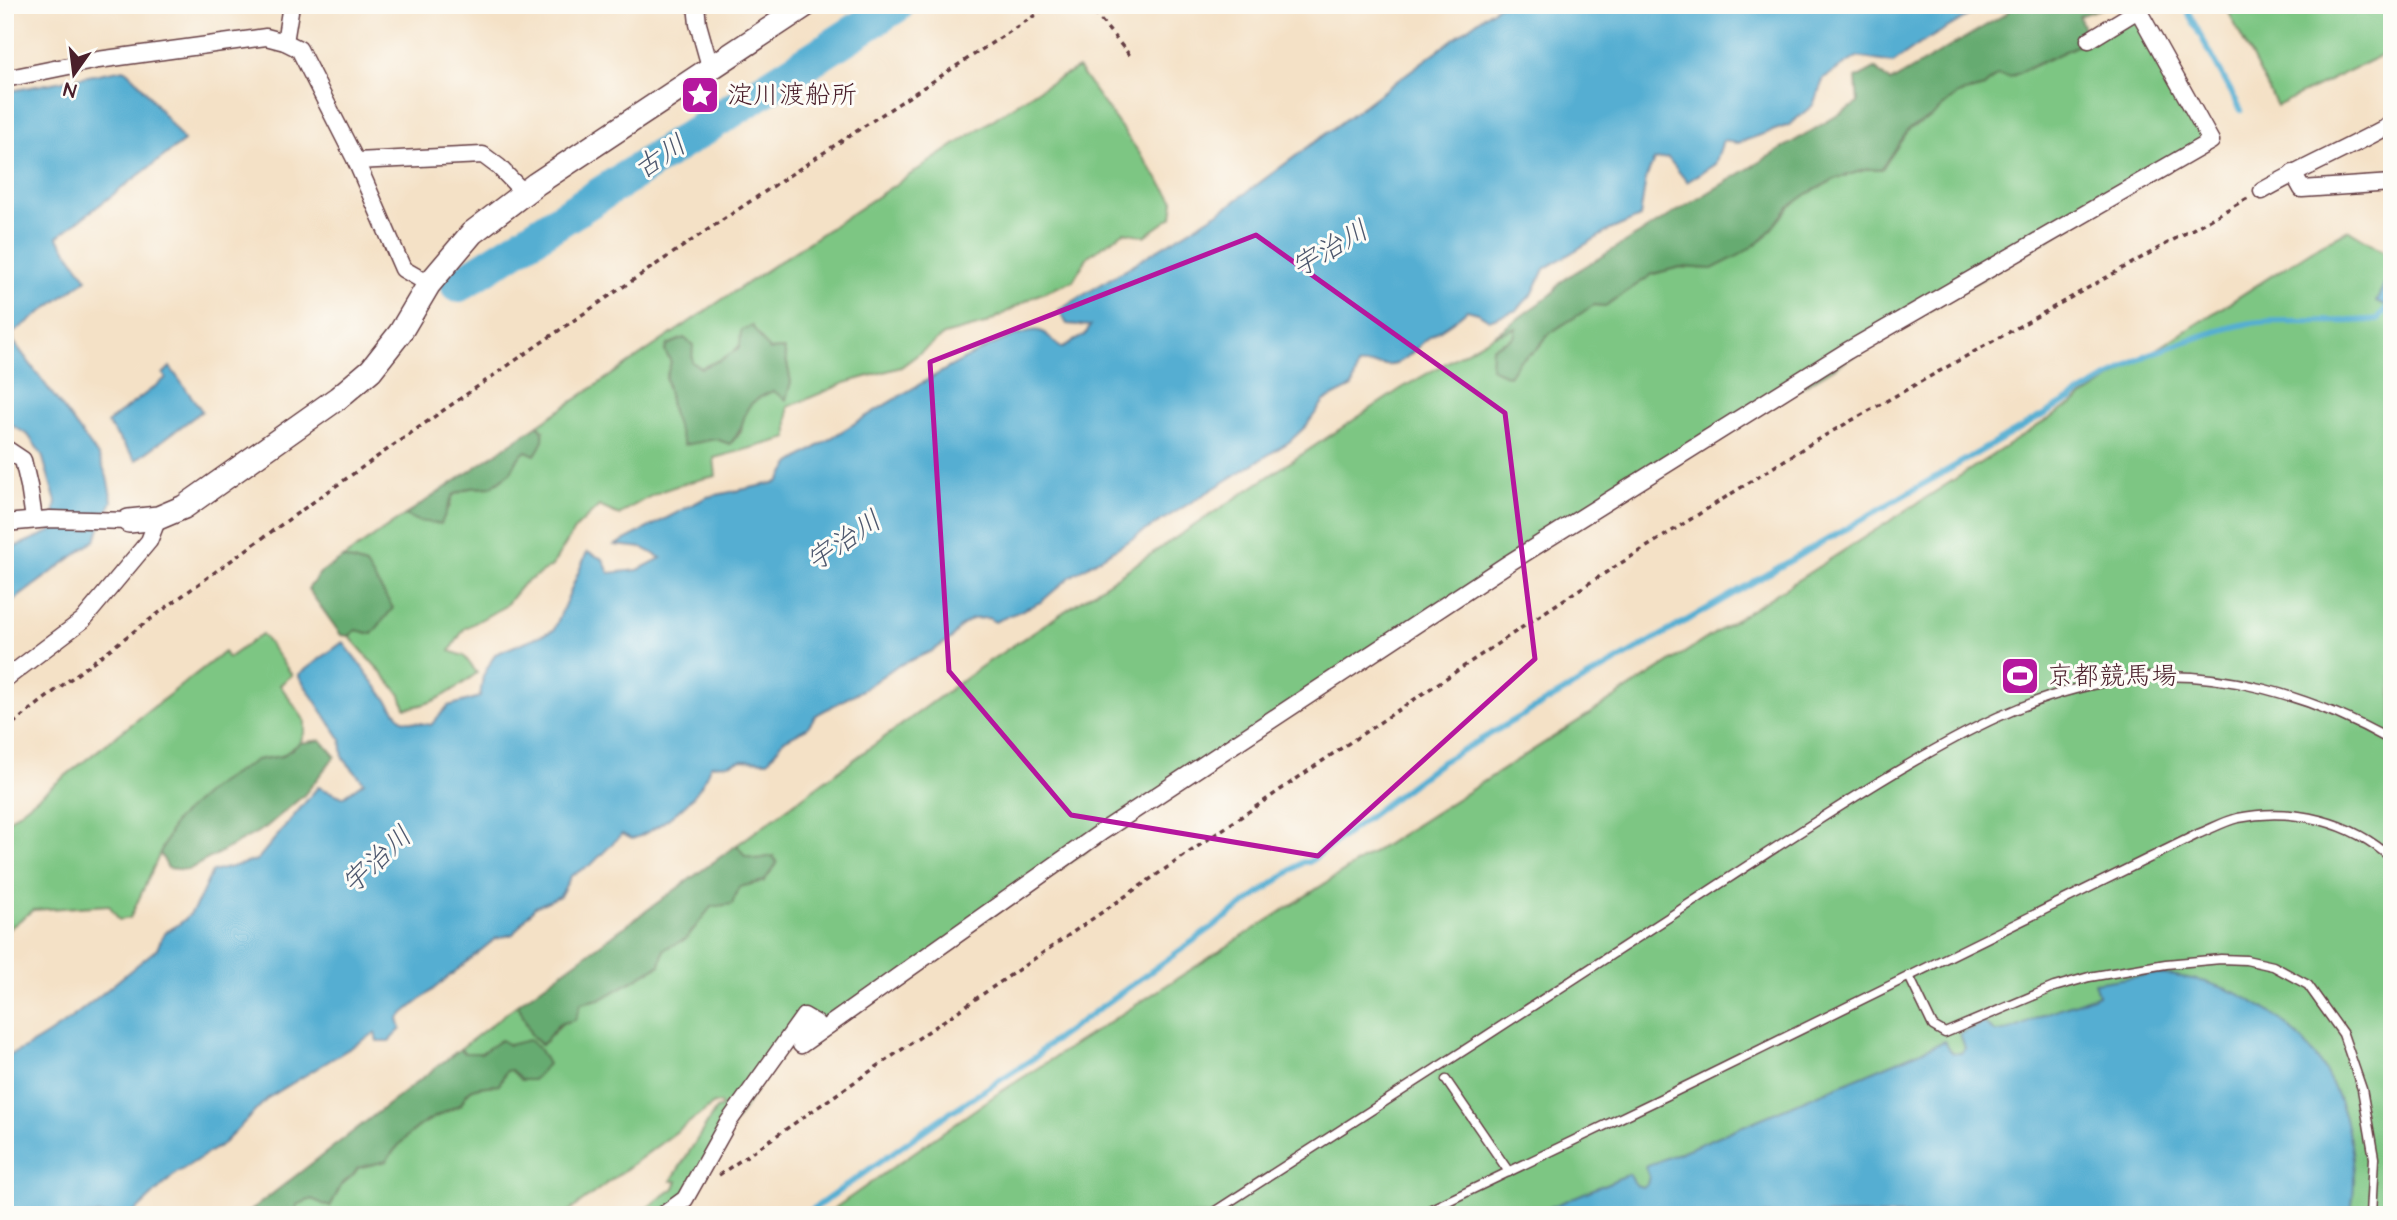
<svg xmlns="http://www.w3.org/2000/svg" width="2397" height="1220" viewBox="0 0 2397 1220" font-family="'Architects Daughter','Klee One',sans-serif">
<rect width="100%" height="100%" fill="#fdfcf7"/>
<filter id="ink" filterUnits="userSpaceOnUse"><feTurbulence type="fractalNoise" baseFrequency=".0143" numOctaves="2"/><feDisplacementMap in="SourceGraphic" scale="14" xChannelSelector="R" yChannelSelector="G"/><feConvolveMatrix kernelMatrix="1 2 1 2 8 2 1 2 1" color-interpolation-filters="sRGB"/></filter>
<filter id="wash" filterUnits="userSpaceOnUse"><feTurbulence type="fractalNoise" baseFrequency=".00686" numOctaves="4" result="noise"/><feDisplacementMap in="SourceGraphic" scale="28" xChannelSelector="R" yChannelSelector="G"/><feGaussianBlur stdDeviation="1.57" result="paint"/><feColorMatrix in="noise" values="0 0 0 0 0 0 0 0 0 0 0 0 0 0 0 0 0 1.4 0 .05"/><feComposite in="paint" operator="in"/></filter>
<g filter="url(#wash)">
<rect width="100%" height="100%" fill="#f4e1c6"/>
<!-- green -->
<g fill="#7dc683" stroke="#647257" stroke-width="2" fill-rule="evenodd">
<path d="M2225,5H2392V50L2277,106Z"/>
<path d="M2138,10L2211,141L1509,563L801,1045L804,1017L685,1199L663,1215H637L674,1188L677,1181H671L716,1109L722,1107L720,1103L714,1104L564,1215H298L295,1205L312,1199L330,1207L341,1185L353,1175L358,1167L386,1161C410,1128 425,1121 461,1105C469,1084 479,1087 499,1085L506,1071L510,1070L509,1045L501,1041L481,1053H465L460,1049L518,1004L531,1035L542,1045L581,1003L603,998L660,965L663,949L686,939L711,906L739,887L764,881L773,856L757,859L745,856L737,845L982,666L1402,388L1495,335L1516,327L1509,376L1519,361L1536,350L1550,333L1594,305L1605,306L1653,274L1680,267L1712,269L1763,239L1789,207L1807,194L1837,178L1868,169H1882L1909,129L1931,117L1958,94L1984,87L1997,75L2010,77L2089,40Z"/>
<path d="M1078,68L1174,201L1172,217L1145,236L1124,232L1088,256L1073,281L1035,296L985,324L944,335L901,367L845,383L788,407V438L714,458L716,476C677,484 652,492 619,515L599,506L575,529L552,566L523,584L505,606L464,629L450,651L464,656L477,673C456,689 433,706 405,708L401,695L349,636L356,630L366,565L343,558L405,515L418,521L449,508L453,495L470,488L491,487L511,472L519,457L544,431L538,425L720,301L1036,91ZM752,326L769,350L784,349L791,382L755,399L745,409L741,432L730,444L716,439L672,412L666,378L671,362L665,351L692,345V362L701,368C730,356 737,354 752,326Z"/>
<path d="M2349,230L2392,256V1215H825L994,1096L2318,246Z"/>
<path d="M262,634L292,675L280,685L305,721V731L300,743L282,756L256,760L175,821L130,918L119,920L109,905L33,910L5,932V823L224,652L228,658Z"/>
</g>
<!-- forest -->
<g fill="#66ab71" stroke="#58654e" stroke-width="2">
<path d="M2010,5H2111L2079,16L2089,40L2010,77L1997,75L1984,87L1958,94L1931,117L1909,129L1882,169H1868L1837,178L1807,194L1789,207L1763,239L1740,255L1712,269L1680,267L1653,274L1605,306L1594,305L1550,333L1536,350L1519,361L1509,376L1491,368L1492,348L1514,337L1516,328L1495,335L1552,294L1561,282L1574,273L1858,103L1856,78L1875,68L1890,82L2007,13Z"/>
<path d="M752,326L769,350L784,349L791,382L786,400L773,391C732,408 754,418 730,444L716,439L684,445L672,412L666,378L671,362L665,351L667,345L684,338L693,345L692,362L701,368L722,359L740,347L741,330Z"/>
<path d="M538,425C548,436 542,444 535,455L526,451L519,457L511,472L491,487L470,488L453,495L441,524L418,521L405,515Z"/>
<path d="M343,558L366,565L393,608L372,634L356,630L349,636L341,635L308,589L320,573Z"/>
<path d="M321,740L335,756L304,795L265,828L188,870L168,868L160,853L175,821L213,787L256,760L282,756L300,743Z"/>
<path d="M737,845L745,856L757,859L773,856L777,863L764,881L739,887L732,904L711,907L686,939L664,949L660,965L603,998L581,1003L575,1020L559,1024L542,1045L531,1035L518,1004Z"/>
<path d="M501,1040L509,1045L529,1040L540,1050L548,1064L533,1080H521L511,1070L506,1071L499,1085C479,1087 469,1084 461,1104C425,1121 410,1128 386,1161L358,1168L353,1175L341,1185L330,1207L312,1199L296,1205L298,1215H245L460,1049L465,1053H481Z"/>
</g>
<!-- water -->
<g fill="#54aed2" stroke="#4f667e" stroke-width="2">
<path d="M1499,5H1986L1920,44L1893,63L1857,57L1824,78L1813,105L1789,125L1738,143L1723,141L1715,164L1687,182L1668,158L1654,160L1646,178L1640,217L1610,230L1544,269L1533,293L1517,310L1489,320L1478,313L1467,310C1456,321 1444,327 1431,336C1419,344 1410,358 1396,364C1386,368 1373,361 1358,366L1352,387L1324,401L1306,426L1289,442L1070,577L1041,602L995,622L988,618L972,619L960,627L952,638L932,651L895,667L864,689L816,715L807,728L784,740L768,761L742,760L728,764L711,765C707,773 704,782 698,790C686,808 653,832 632,839L622,834L592,864L571,876L560,896L535,907L513,934L495,939L398,1018L401,1029L389,1041H377L375,1033L268,1098L224,1143L175,1174L132,1215H5V1057C56,1038 113,983 157,949C167,924 166,935 183,921C197,910 204,887 212,872L257,860L318,787L343,797L364,782L343,758L341,740L298,675L343,642L402,720L431,725L448,706L480,697L483,676L495,654L554,630L587,552L603,559L609,573L638,570L661,558L643,548L615,545L707,497L778,482L791,463C829,440 1008,323 1040,331C1047,333 1055,343 1061,348L1085,335L1090,326L1067,324L1059,310L1227,207Z"/>
<path d="M124,69L137,80L184,141L57,237L87,279L13,333L14,342L99,457L107,477L112,501L95,540L5,607V551L52,531L56,502L42,455L28,435L5,421V92Z"/>
<path d="M2386,281L2392,283V308L2376,301Z"/>
<path d="M170,367L202,411L136,460L107,423L166,378L163,374Z"/>
<path d="M2154,974C2250,979 2330,1038 2349,1135C2355,1161 2356,1188 2350,1215H1532L1629,1174L1636,1185L1642,1187L1647,1184L1649,1176L1645,1167L1945,1041L1952,1053H1961L1965,1048L1960,1034L1983,1023L1995,1032C2016,1032 2033,1018 2052,1011C2068,1005 2083,1002 2098,994L2094,983Z"/>
</g>
<g fill="none" stroke-linecap="round" stroke-linejoin="round">
<!-- stream -->
<g stroke="#54aed2" stroke-width="6">
<path d="M2184,5L2241,110"/>
<path d="M805,1215L940,1119L1037,1056L1043,1049L1303,862H1309L1440,763L2147,355C2183,343 2222,326 2260,322C2299,319 2339,324 2378,319L2392,302"/>
</g>
<!-- river -->
<path stroke="#54aed2" stroke-width="35" d="M458,285L897,5"/>
</g>
</g>
<g filter="url(#ink)">
<g fill="none" stroke-linecap="round" stroke-linejoin="round">
<defs>
<g id="lane">
<path d="M1909,976L1933,1026L1945,1033L2054,987L2089,977L2166,964L2221,959L2246,960L2273,966L2308,985L2343,1034L2362,1089L2374,1158L2371,1215"/>
<path d="M1446,1080L1509,1172"/>
<path d="M1209,1215C1367,1114 1523,1012 1680,910C1746,867 1812,823 1879,782C1957,735 2035,690 2127,679C2218,667 2314,697 2392,741"/>
<path d="M1419,1215L1666,1096L2198,834C2211,829 2225,821 2238,818C2291,807 2352,821 2392,859"/>
</g>
<g id="street">
<path d="M696,5L698,24L711,70"/>
<path d="M285,42L291,5"/>
<path d="M5,79L98,60L266,37L285,42L299,49L356,161L483,155L499,167L524,193"/>
<path d="M356,161L403,269L429,284"/>
<path d="M2293,173L2302,189L2392,183"/>
<path d="M2262,191C2304,167 2349,148 2392,124"/>
<path d="M5,448L23,460L29,486L34,519"/>
<path d="M5,523L50,519L129,521"/>
<path d="M5,679L83,620L149,541L158,518"/>
<path d="M663,1215L685,1199L727,1124L804,1016L816,1023L801,1045L1103,831L1509,563L1847,351L2211,141L2138,10L2089,40"/>
</g>
<path id="secondary" d="M129,521L158,518L184,507L338,398L371,370L400,333L429,284L472,233L536,184L806,5"/>
</defs>
<!-- lane casing -->
<use href="#lane" stroke="#643c42" stroke-width="11"/>
<!-- street casing -->
<use href="#street" stroke="#643c42" stroke-width="19"/>
<!-- secondary casing -->
<use href="#secondary" stroke="#643c42" stroke-width="26"/>
<!-- path -->
<g stroke="#643c42" stroke-width="3.5" stroke-dasharray="5 5" stroke-linecap="butt">
<path d="M1088,5L1132,58"/>
<path d="M5,730C117,641 234,558 350,476C580,313 814,157 1051,5"/>
<path d="M719,1175L1337,751L1575,592L1815,441L2248,198"/>
</g>
<!-- lane -->
<use href="#lane" stroke="#fff" stroke-width="8"/>
<!-- street -->
<use href="#street" stroke="#fff" stroke-width="16"/>
<!-- secondary -->
<use href="#secondary" stroke="#fff" stroke-width="23"/>
</g>
</g>
<!-- marked area -->
<path fill="none" stroke="#b5179e" stroke-width="5" stroke-linejoin="round" d="M1256,235L1505,413L1535,659L1318,856L1071,815L949,671L930,362Z"/>
<!-- icons -->
<defs>
<symbol id="sight-square" viewBox="-11 -11 22 22"><rect x="-9" y="-9" width="18" height="18" rx="4" fill="#b5179e" stroke="#fdfcf7"/><path d="M0-6L1.8-2.2L6-1.7L2.9 1.2L3.7 5.4L0 3.3L-3.7 5.4L-2.9 1.2L-6-1.7L-1.8-2.2Z" fill="#fff"/></symbol>
<symbol id="stadium-square" viewBox="-11 -11 22 22"><rect x="-9" y="-9" width="18" height="18" rx="4" fill="#b5179e" stroke="#fdfcf7"/><path d="M0-5a6.5 5 0 1 0 0 10a6.5 5 0 1 0 0-10ZM-3.5-1.8h7v3.6h-7Z" fill="#fff"/></symbol>
</defs>
<g fill-rule="evenodd">
<use href="#sight-square" x="678" y="73" width="44" height="44"/>
<use href="#stadium-square" x="1998" y="654" width="44" height="44"/>
</g>
<g text-anchor="middle" dominant-baseline="central" stroke-width="6" stroke-linejoin="round" paint-order="stroke">
<!-- poi labels -->
<g font-size="26" fill="#4a1f2b" stroke="#fdfcf7" text-anchor="start">
<text x="727" y="95">淀川渡船所</text>
<text x="2047" y="676">京都競馬場</text>
</g>
<!-- water labels -->
<g font-size="28" font-style="italic" fill="#4e586e" stroke="#fdfcf7">
<text transform="translate(660 157) rotate(-33)">古川</text>
<text transform="translate(1330 249) rotate(-30)">宇治川</text>
<text transform="translate(844 541) rotate(-34)">宇治川</text>
<text transform="translate(377 860) rotate(-43)">宇治川</text>
</g>
</g>
<!-- margin -->
<rect width="2397" height="1220" fill="none" stroke="#fdfcf7" stroke-width="28"/>
<!-- north arrow -->
<g transform="translate(74 74) rotate(194)" stroke="#fdfcf7" stroke-width="5" paint-order="stroke">
<path d="M0-5L12 26L0 18L-12 26Z" fill="#4a1f2b"/>
<text y="-10" font-size="19" font-weight="bold" text-anchor="middle" fill="#4a1f2b">N</text>
</g>
</svg>
